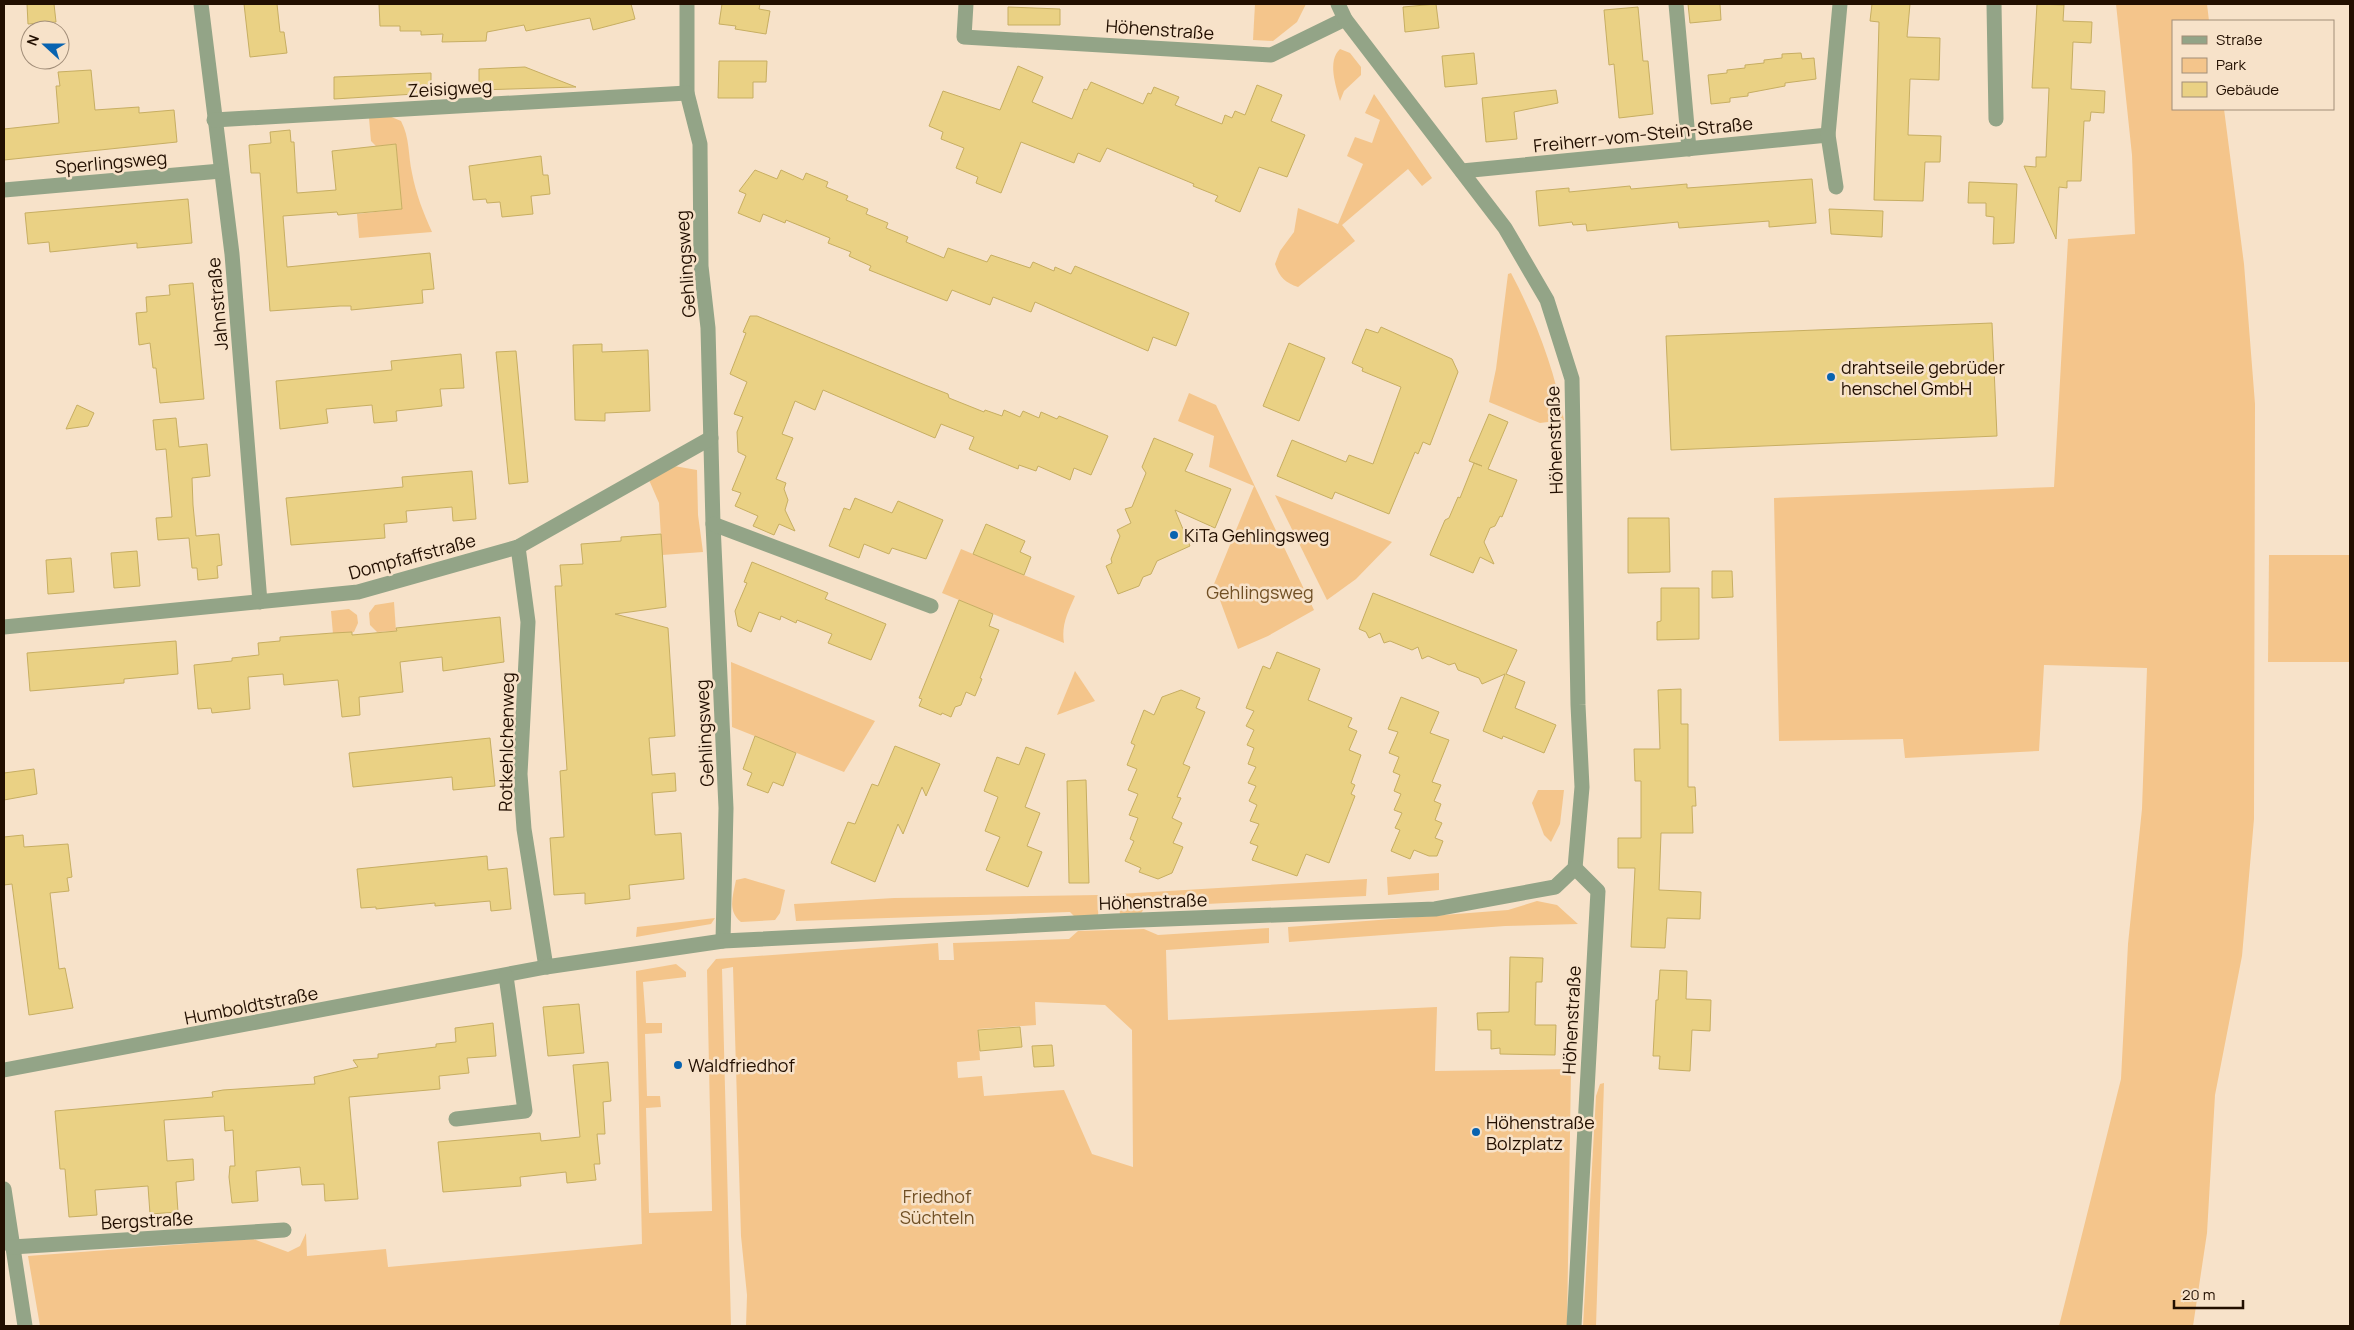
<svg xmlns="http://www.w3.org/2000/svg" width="2354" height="1330" viewBox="0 0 2354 1330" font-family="Manrope,sans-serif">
<rect width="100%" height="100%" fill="#f7e2c9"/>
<!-- green -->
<g fill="#f4c58b" fill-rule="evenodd">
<path d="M1255,4H1306L1297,22L1273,41L1253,40Z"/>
<path d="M2116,4H2207L2209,21H2173V109H2224L2244,264L2255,404L2254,819L2242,956L2215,1095L2207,1233L2193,1326H2059L2121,1079L2128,944L2142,809L2147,668L2044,665L2039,751L1905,758L1903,739L1779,741L1774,498L2054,487L2068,239L2135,234L2132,155Z"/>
<path d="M1340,49L1350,53L1361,67V75L1344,91L1340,101C1336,86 1327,61 1340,49Z"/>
<path d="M1374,94L1432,178L1422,186L1408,169L1342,225L1355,241L1298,287C1286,283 1279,277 1275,264L1280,251L1294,232L1298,208L1338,224L1363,164L1347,156L1355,137L1372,143L1380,120L1365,113Z"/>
<path d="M389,116L401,121C410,138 408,155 412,173C416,194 423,212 432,232L359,238L357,214L402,209L396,144L376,146L371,141L369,118Z"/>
<path d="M1511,273C1536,320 1554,368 1564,420L1540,423L1489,402L1496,369L1508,274Z"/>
<path d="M1189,393L1216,405L1314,610L1268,636L1238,649L1214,584L1254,486L1209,467L1214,436L1178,421Z"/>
<path d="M674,466L697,470L698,515L703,552L662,555L659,503L649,480Z"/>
<path d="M1275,495L1392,542L1356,579L1327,600Z"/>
<path d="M961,549L1075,596C1068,612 1061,625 1064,643L942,593Z"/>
<path d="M2269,555H2350V662H2268Z"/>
<path d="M394,602L396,631L377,632L370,625L369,613L375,605Z"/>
<path d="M349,609L357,615L358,623L354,632L333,634L331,611Z"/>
<path d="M731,662L875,721L844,772L732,727Z"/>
<path d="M1075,671L1095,701L1057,715Z"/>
<path d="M1538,790H1564L1560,824L1551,842L1544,835L1532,803Z"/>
<path d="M1439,873V890L1388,895L1387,877Z"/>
<path d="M745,878L785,890L780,913L775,920L741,922C727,911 733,896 736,880Z"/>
<path d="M1367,879L1366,896L1145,907L1140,915L1120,917L1119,894Z"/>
<path d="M1099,895L1098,917L1076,918L1070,912L796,921L794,904L894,898Z"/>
<path d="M1537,901L1557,905L1578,924L1505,926L1289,942L1288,927L1508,910Z"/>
<path d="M715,918L711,924L636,937L637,927Z"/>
<path d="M1269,928V943L1166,950L1168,1020L1437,1007L1435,1071L1571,1069L1567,1326H746L747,1295L741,1236L733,967L722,969L731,1326H40L28,1256L253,1239L288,1252L300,1246L306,1233L307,1256L386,1249L388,1267L642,1244L636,971L676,964L686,972V977L643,982L646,1023H662V1033L645,1034L647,1096H660L661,1107L646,1108L649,1213L712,1211L707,970L716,959L938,943L939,960H954L953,943L1069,939L1078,931L1144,929L1158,935ZM1035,1002L1105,1005L1132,1030L1133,1167L1092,1154L1064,1090L984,1096L982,1076L958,1078L957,1062L980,1060L978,1029L1036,1025Z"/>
<path d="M1604,1083L1596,1326H1583L1596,1096L1600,1084Z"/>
</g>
<!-- building -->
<g fill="#ead184" stroke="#c7ae62">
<path d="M27,4H54L56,22L28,24Z"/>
<path d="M244,4H277L280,32H284L287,53L250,57Z"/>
<path d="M379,4H631L635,19L593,30L590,18L526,31L524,25L487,32L486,41L442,42L443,34L421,35V31H400V26H380Z"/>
<path d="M722,4H760L759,9L770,11L766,34L735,29L736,26L719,24Z"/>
<path d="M1436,4L1439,28L1405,32L1403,7Z"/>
<path d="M1688,4H1720L1721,20L1690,23Z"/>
<path d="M1872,4H1910L1907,37L1940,38L1939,80L1910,79L1908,135L1941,136L1940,162H1925L1923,201L1874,200L1879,22L1870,21Z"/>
<path d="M2037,4L2064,5L2063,21L2092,22L2091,43L2073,42L2071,89L2105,91L2104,113L2091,112L2090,121H2084L2081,181H2067V188L2059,187L2056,239L2024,166L2036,167V157H2046L2049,88H2032Z"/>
<path d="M1008,7L1060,9V25H1008Z"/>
<path d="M1638,7L1643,61H1648L1653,114L1619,118L1614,64L1609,65L1604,10Z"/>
<path d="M1474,53L1477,84L1445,87L1442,56Z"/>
<path d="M1801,53L1802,59L1814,58L1816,79L1785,83V86L1748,93V96L1730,98V102L1711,104L1708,75L1727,73V70L1745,68V65L1764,63V60L1782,58V54Z"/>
<path d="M719,61H767L766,82H753V98H718Z"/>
<path d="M1018,66L1043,77L1032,102L1072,119L1084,89L1087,90L1091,82L1143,104L1148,93L1151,94L1154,87L1179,97L1175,105L1222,124L1225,115L1232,118L1235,111L1245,115L1257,85L1282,95L1271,121L1305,135L1287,177L1259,167L1240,212L1215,201L1218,196L1193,186L1194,184L1107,148L1100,162L1078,153L1074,163L1021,142L1001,193L976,183L978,177L956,168L964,148L941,139L943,132L929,126L943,91L1000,110Z"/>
<path d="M525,67L576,87L479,90V69Z"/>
<path d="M91,70L95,110L139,107V113L174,110L177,142L4,160V129L59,123L56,86H60L58,72Z"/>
<path d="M431,73V93L334,99V77Z"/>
<path d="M1556,90L1558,103L1514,112L1517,139L1486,142L1482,98Z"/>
<path d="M290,130L291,142H294L297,193L336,190L332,151L396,144L402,209L338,215L337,212L283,216L287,267L430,253L434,289L422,290L423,303L351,310V306H340L270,311L260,173H251L249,145L271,143L270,132Z"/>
<path d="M541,156L543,175H548L550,194L531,196L533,214L502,217L500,202L487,203L486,199L473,200L469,166Z"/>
<path d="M755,170L777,179L781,170L803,180L806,173L828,182L826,187L848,196L846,200L868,209L866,214L888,223L886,228L908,237L906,242L944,258L948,248L987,262L991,255L1030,268L1033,262L1054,271L1055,267L1071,274L1075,266L1189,313L1176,346L1153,337L1148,351L1035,302L1031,312L993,297L990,305L952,290L947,301L869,270L871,266L849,256L851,252L828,243L830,238L786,220L785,223L763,214L760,222L738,213L746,194L739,191Z"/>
<path d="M1812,179L1816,223L1769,227V221L1679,228L1678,222L1587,231L1586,224L1573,225L1572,222L1539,226L1536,191L1569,188V192L1630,186L1631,189L1687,184V188Z"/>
<path d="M1969,182L2017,184L2014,243L1993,244L1994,217L1986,216V203H1968Z"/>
<path d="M188,199L192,243L137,248V243L50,252L49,242L28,244L25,213Z"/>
<path d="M1829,209L1883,211L1882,237L1831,234Z"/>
<path d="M193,283L204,399L160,403L156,368H153L150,343L139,345L136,313L147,312L146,297L170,295L169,285Z"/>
<path d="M750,316H757L925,385L948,394L949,398L984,412L985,410L1002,416L1004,410L1020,417L1023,411L1039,418L1041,412L1057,419L1059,416L1108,436L1091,475L1074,468L1070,480L1038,466L1036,471L1019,465L1018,469L969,449L974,437L941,424L935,438L823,390L815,410L795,401L782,434L793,438L776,479L786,483L784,489L788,500L785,510L795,531L779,524L774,535L753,526L758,516L735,506L741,493L732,490L746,456L738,452L737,432L743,417L734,414L747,382L730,374L746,333L743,332Z"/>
<path d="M1992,323L1997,436L1671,450L1666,336Z"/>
<path d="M1381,327L1452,359L1458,372L1430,445L1423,442L1418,454L1415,452L1389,514L1335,492L1332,499L1277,476L1292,440L1346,462L1349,455L1373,464L1401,387L1362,371L1363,368L1352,363L1366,329L1378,333Z"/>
<path d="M1289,343L1325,358L1299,421L1263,406Z"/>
<path d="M602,344V352L648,350L650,411L605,413V421L575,420L573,345Z"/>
<path d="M516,351L528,482L509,484L496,352Z"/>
<path d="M461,354L464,388L440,389L442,406L396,411L397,421L374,423L372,405L326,409L328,423L280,429L276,381L392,370L391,361Z"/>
<path d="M77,405L94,413L88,426L66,429Z"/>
<path d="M1489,414L1508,422L1488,469L1517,480L1502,517L1500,516L1495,526L1490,528L1484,542L1494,564L1480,557L1473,573L1430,555L1445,520L1449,518L1458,497L1460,498L1474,463L1482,466L1469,461Z"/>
<path d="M176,418L179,447L207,444L210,476L192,478L193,505L196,536L219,534L222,565L217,566L218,578L198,580L197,568H192L189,538L158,540L156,518L172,517L166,449L156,450L153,420Z"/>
<path d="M1154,438L1193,454L1185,471L1231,489L1215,528L1175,510L1190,546L1157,561L1151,574L1143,577L1139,586L1118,594L1106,566L1112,563L1111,559L1120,536L1117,530L1131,523L1125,509L1132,507L1146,473L1142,467Z"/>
<path d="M472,471L476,519L453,521L452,507L406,511L407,522L384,524L385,538L291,545L286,498L403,487L402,477Z"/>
<path d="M855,498L892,513L898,501L943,520L926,559L892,548L889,554L864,544L859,558L829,546L844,508L850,510Z"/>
<path d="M1628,518H1669L1670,572L1628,573Z"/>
<path d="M986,524L1025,541L1020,552L1031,557L1024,575L973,554Z"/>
<path d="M661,534L666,607L615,614L668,628L675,736L649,738L652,775L675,773L676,791L652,793L655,835L681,833L684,879L629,885L630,899L585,904V893L554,895L550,838L564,837L560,771L567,770L555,586H562L560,565L583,564L581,544L621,541V537Z"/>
<path d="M137,551L140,586L114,588L111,553Z"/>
<path d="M71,558L74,592L48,594L46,560Z"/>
<path d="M752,562L828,593L825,599L886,624L871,660L828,643L832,634L797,620L796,623L781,616L780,620L759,612L751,632L738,626L735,611L747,583L744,582Z"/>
<path d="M1712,571H1732L1733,597L1712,598Z"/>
<path d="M1661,588H1699V639L1657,640V622L1661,621Z"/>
<path d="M1373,593L1517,650L1506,674L1525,682L1515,708L1556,725L1544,753L1503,736L1502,739L1483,731L1505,674L1482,684L1479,678L1458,670L1455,663L1449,665L1428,656L1422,659L1418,647L1412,650L1390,641L1384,643L1380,633L1369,638L1366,632L1359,629Z"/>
<path d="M959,600L993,614L989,626L999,630L980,678L982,679L975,696L966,692L961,705L955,707L951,717L942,713L941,715L919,706L922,699L919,698Z"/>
<path d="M500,617L504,662L443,671L442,657L400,662L403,692L359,697L360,715L342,717L338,680L284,685L283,674L248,677L250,709L212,713L211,708L198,709L194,665L232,661V658L259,655L258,643L280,641V637L333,633L352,632V635L397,631L396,628Z"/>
<path d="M176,641L178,674L124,679V683L30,691L27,653Z"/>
<path d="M1277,652L1320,669L1308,700L1352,718L1348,727L1357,731L1349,750L1361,755L1351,783L1355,785L1351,794L1355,796L1329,863L1306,854L1297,876L1252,860L1258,846L1250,843L1259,824L1250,821L1257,805L1249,801L1256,786L1248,783L1256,767L1248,764L1254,748L1247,745L1254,730L1246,726L1254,711L1246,708L1263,666L1270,669Z"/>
<path d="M1681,689V724H1688V787H1695L1696,806H1692L1693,833H1661L1659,890L1701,892L1700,919L1667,918L1665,948L1631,947L1635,868H1618V838H1641V781H1635L1634,749H1660L1658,690Z"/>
<path d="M1181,690L1200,698L1196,708L1205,712L1183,764L1190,767L1177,797L1181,798L1172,818L1182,823L1173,843L1183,847L1172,873L1158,879L1139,872L1141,868L1125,861L1134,841L1130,839L1138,818L1129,815L1138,794L1128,790L1137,769L1127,765L1135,745L1131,743L1144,710L1154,715L1162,697Z"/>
<path d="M1401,697L1439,712L1430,733L1449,740L1432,782L1441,785L1434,801L1441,804L1435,820L1442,823L1435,838L1443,841L1437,856H1429L1414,850L1410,859L1391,851L1400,830L1395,828L1402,813L1394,810L1401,794L1394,791L1400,775L1393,772L1399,757L1389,753L1398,732L1388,729Z"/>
<path d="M755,736L796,753L783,786L773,782L768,793L747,785L752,773L743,769Z"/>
<path d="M490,738L495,786L453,790L452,777L353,787L349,753Z"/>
<path d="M895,746L940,764L926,796L922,787L903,834L898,824L875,882L831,863L848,822L855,824L872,784L878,786Z"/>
<path d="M1026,747L1045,754L1025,807L1040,813L1027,846L1042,852L1028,887L986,870L1000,837L985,831L998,797L984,791L997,757L1019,765Z"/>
<path d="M34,769L37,794L4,800V773Z"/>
<path d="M1086,780L1089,883H1069L1067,781Z"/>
<path d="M23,835L24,847L68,844L72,877L67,878L69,891L50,893L59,969L65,968L73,1008L29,1015L12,884L4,885V837Z"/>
<path d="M487,856L488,870L507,868L511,909L491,911L490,901L435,906V903L376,909V907L361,908L357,869Z"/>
<path d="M1510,957L1543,958L1542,982H1536L1535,1025H1556L1555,1055L1500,1054V1048L1491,1049V1030H1478L1477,1013L1509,1012Z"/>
<path d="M1660,970L1687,971L1686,999L1711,1000L1710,1031L1692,1030L1690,1071L1659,1069L1660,1056H1653L1656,1000H1658Z"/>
<path d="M579,1004L584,1053L548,1056L543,1007Z"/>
<path d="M493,1023L496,1056L467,1058L469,1073L439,1076L440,1089L349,1097L358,1199L325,1201L324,1184L302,1185L300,1167L256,1171L258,1201L232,1203L229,1177L230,1166H235L233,1130L225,1131L224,1116L164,1120L167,1161L193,1159L194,1180L176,1182L178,1212L150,1214L148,1186L95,1190L97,1215L69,1217L65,1169H60L55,1111L213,1097L212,1092L223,1090L315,1084L314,1077L358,1067L353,1060L378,1058V1054L436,1047V1044L456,1042L455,1028Z"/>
<path d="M1020,1027L1022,1047L980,1051L978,1030Z"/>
<path d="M1052,1045L1054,1066L1034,1067L1032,1046Z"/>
<path d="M608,1062L611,1101L603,1102L605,1134H597L600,1164H594L596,1180L567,1183L566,1172L520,1177L521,1186L443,1192L438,1142L540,1133L541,1141L580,1137L573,1065Z"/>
</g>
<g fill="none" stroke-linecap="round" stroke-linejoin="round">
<!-- minor -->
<g stroke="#93a487" stroke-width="15">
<path d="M201,4L232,254L260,602"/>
<path d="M687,4V93L700,144L701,266L708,328L713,524L726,808L723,941"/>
<path d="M966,4L964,37L1271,55L1345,19"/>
<path d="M1676,4L1689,149"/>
<path d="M1994,4L1996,119"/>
<path d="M214,120L687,93"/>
<path d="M1462,171L1828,135"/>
<path d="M1836,187L1828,135L1840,4"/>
<path d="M4,190L221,171"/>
<path d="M713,524L931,606"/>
<path d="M518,547L528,622L520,774L524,829L546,967"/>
<path d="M4,627L358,592L518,547L711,438"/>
<path d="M4,1070L546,967L723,941L1114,921L1435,909L1555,887L1575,868L1582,787L1578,705L1572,379L1547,300L1505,228L1345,19L1338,4"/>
<path d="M456,1119L525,1111L506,976"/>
<path d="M4,1189L25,1326"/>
<path d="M12,1247L284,1230"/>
<path d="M1574,1326L1598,891L1575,868"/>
</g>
</g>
<!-- markers -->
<g fill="#0863b0" stroke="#f7e2c9" stroke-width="2">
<circle cx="1831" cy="377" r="5"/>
<circle cx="1174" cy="535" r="5"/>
<circle cx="678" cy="1065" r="5"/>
<circle cx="1476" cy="1132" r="5"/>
</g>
<g text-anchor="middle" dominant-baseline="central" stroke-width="5" stroke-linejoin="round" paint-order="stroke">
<!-- street labels -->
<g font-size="18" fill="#220f00" stroke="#f7e2c9">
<text transform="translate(1160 29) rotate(4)">Höhenstraße</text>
<text transform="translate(450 88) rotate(-3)">Zeisigweg</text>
<text transform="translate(1643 134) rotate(-6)">Freiherr-vom-Stein-Straße</text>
<text transform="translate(111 162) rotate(-5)">Sperlingsweg</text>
<text transform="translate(685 264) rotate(-94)">Gehlingsweg</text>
<text transform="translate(217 304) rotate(-95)">Jahnstraße</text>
<text transform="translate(1554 440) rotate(-92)">Höhenstraße</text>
<text transform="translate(412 556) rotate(-15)">Dompfaffstraße</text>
<text transform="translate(704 733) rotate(-93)">Gehlingsweg</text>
<text transform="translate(506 742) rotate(-89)">Rotkehlchenweg</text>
<text transform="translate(1153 901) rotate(-2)">Höhenstraße</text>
<text transform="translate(251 1005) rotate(-11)">Humboldtstraße</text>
<text transform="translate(1571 1020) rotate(-87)">Höhenstraße</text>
<text transform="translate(147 1220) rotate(-3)">Bergstraße</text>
</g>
<!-- poi labels -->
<g font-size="18" fill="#220f00" stroke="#f7e2c9" text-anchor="start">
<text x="1841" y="367">drahtseile gebrüder<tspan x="1841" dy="21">henschel GmbH</tspan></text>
<text x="1184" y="535">KiTa Gehlingsweg</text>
<text x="688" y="1065">Waldfriedhof</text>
<text x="1486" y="1122">Höhenstraße<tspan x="1486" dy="21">Bolzplatz</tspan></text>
</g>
<!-- park labels -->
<g font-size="18" fill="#715025" stroke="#f7e2c9">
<text x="1260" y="592">Gehlingsweg</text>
<text x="937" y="1196">Friedhof<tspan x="937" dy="21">Süchteln</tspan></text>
</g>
</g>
<!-- border -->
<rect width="2354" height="1330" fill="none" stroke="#220f00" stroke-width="10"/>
<!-- legend -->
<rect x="2172" y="20" width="162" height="90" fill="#f7e2c9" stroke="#a28e79"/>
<rect x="2182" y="36" width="25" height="8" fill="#93a487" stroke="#a28e79"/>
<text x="2216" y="45" font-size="15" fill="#220f00">Straße</text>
<rect x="2182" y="58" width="25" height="15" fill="#f4c58b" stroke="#a28e79"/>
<text x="2216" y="70" font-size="15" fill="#220f00">Park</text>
<rect x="2182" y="82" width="25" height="15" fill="#ead184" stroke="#a28e79"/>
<text x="2216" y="95" font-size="15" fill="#220f00">Gebäude</text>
<!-- north arrow -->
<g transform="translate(45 45) rotate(291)"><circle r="24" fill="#f7e2c9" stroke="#a28e79"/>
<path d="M0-4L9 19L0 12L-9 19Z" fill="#0863b0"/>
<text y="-8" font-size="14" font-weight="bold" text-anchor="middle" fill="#220f00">N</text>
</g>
<!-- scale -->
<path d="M2174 1300v8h69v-8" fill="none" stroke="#220f00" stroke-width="2.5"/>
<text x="2182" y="1300" font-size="15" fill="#220f00" stroke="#f7e2c9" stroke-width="4" paint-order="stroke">20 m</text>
</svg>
